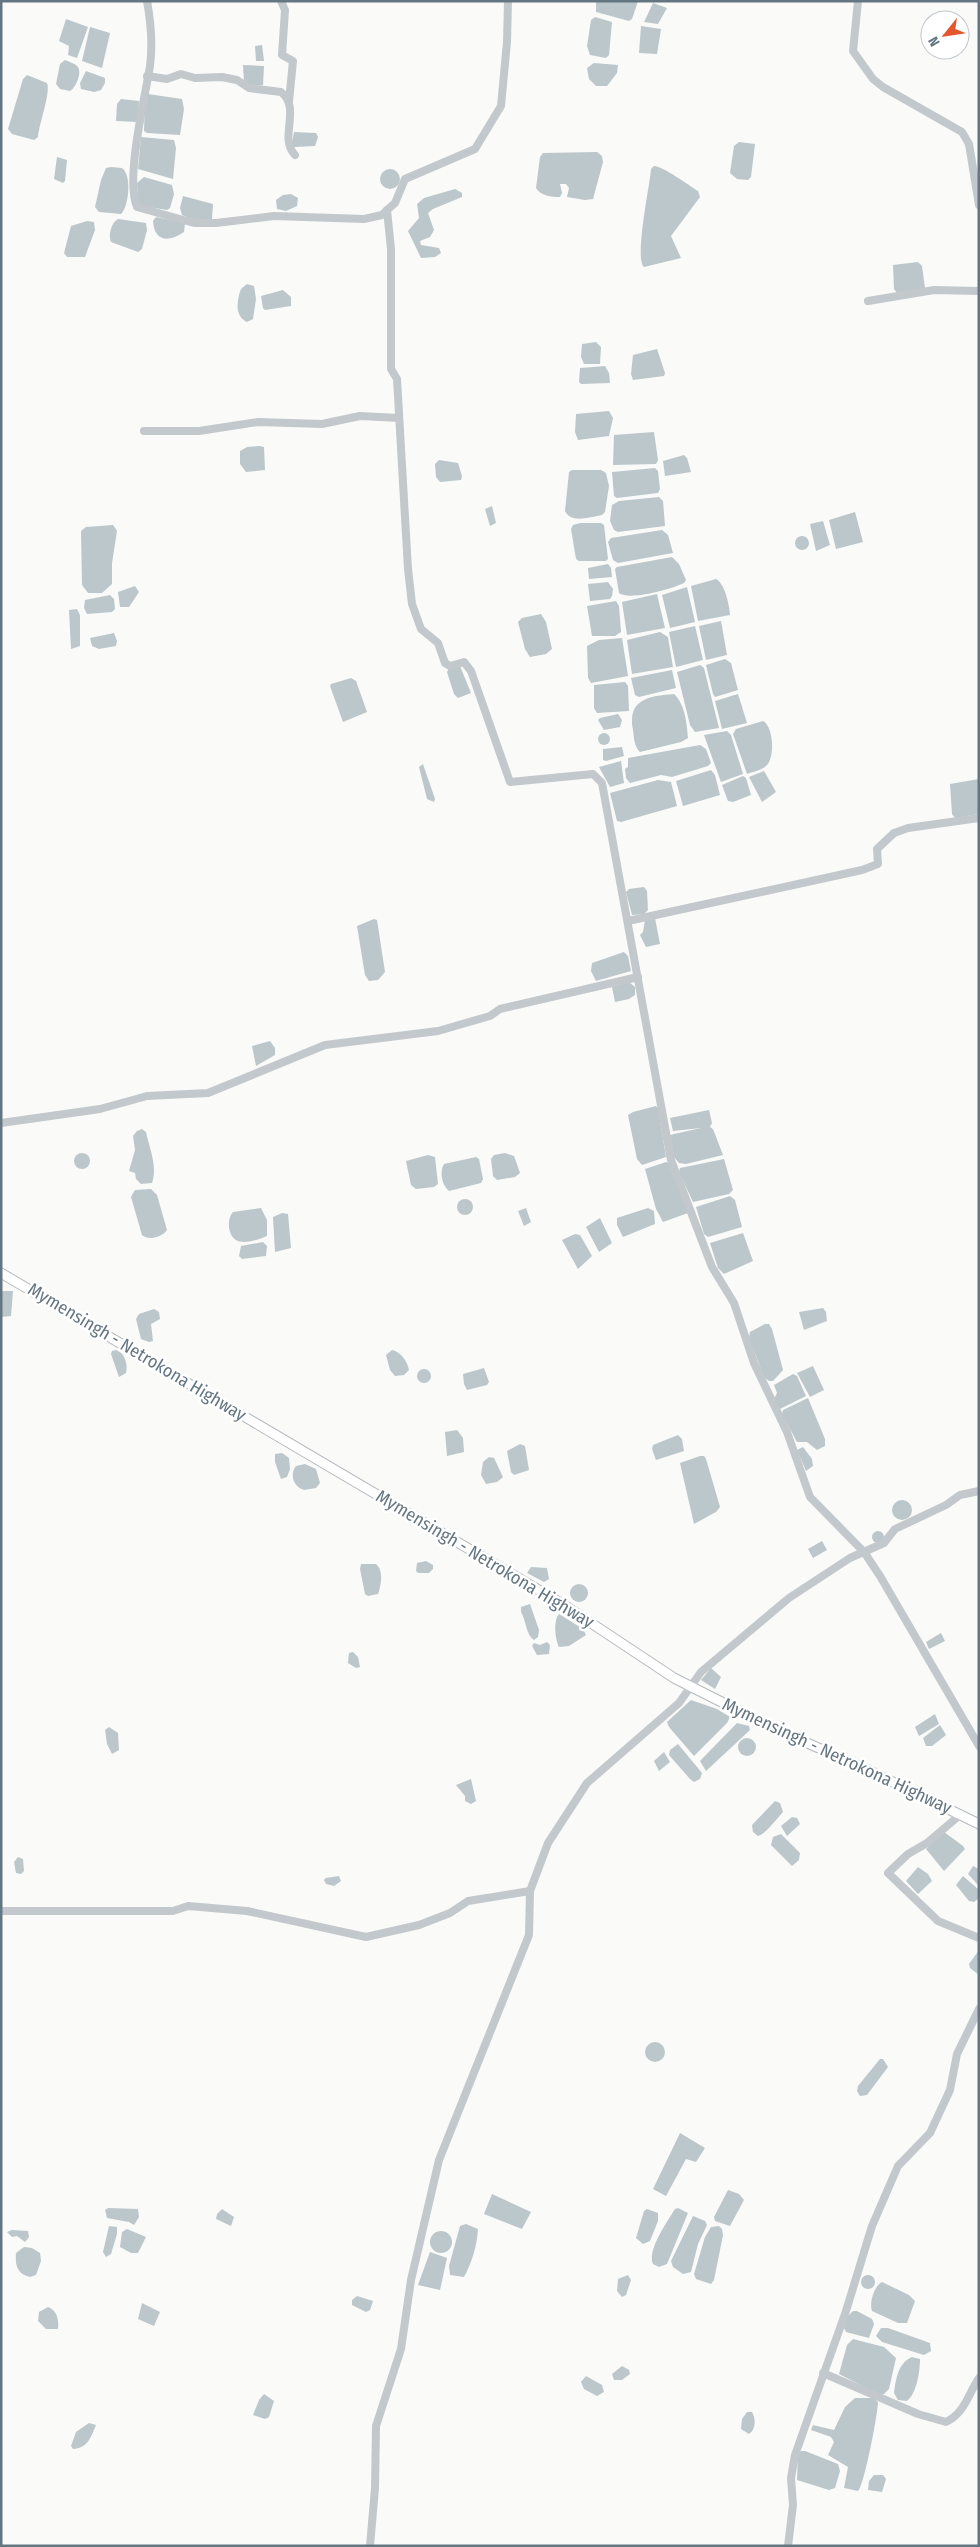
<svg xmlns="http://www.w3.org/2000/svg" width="980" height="2547" viewBox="0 0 980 2547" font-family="'Fira Sans Condensed',sans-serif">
<rect width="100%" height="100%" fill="#fafaf8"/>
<!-- water -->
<g fill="#bbc7cb">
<path d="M596,1H638L632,19L629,21L596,12Z"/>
<path d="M653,3L667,8L658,24L644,22Z"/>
<path d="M595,17L612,22L609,55L606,58L590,55L587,46L591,20Z"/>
<path d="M66,19L88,27L77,58L68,55L69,46L59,41Z"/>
<path d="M641,26L661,29L657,54L639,53Z"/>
<path d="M90,27L110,33L102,68L82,61Z"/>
<path d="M262,45L264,61H256L255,46Z"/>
<path d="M65,60C69,62 74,63 77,66C83,71 76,88 70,91L60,89L56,84L60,64Z"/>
<path d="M594,63L618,65L617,73L607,86H596L589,79L587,68Z"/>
<path d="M243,65L264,66L263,85L248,86L244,83Z"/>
<path d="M86,71L105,78V83L101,90L94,92L81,89L80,83Z"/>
<path d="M27,75L47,83C51,92 39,124 38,137L34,140L12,134L8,129L23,79Z"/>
<path d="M148,94L182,99L184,109L180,135L147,133L144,131L145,99Z"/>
<path d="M121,99L139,101L138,122L116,121L117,104Z"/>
<path d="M294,132L316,133L318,137L315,146L294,147L292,144Z"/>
<path d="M141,137L174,140L176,148L173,179L138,169Z"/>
<path d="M739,142L755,144L751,177L748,180L737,179L730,173L734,146Z"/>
<path d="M597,152L602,156L603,162L593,199L585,200L567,197L569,188L566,184H560L562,193L560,197C551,197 541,196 536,188L540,157L543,153Z"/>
<path d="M57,157L67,160L65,181L63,183L54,179Z"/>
<path d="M654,166C661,165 690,186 698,191L700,197L671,236L681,258L644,267C634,259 650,185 651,169Z"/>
<path d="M111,167L122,168C132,175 129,206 121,214L99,212L95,207L101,180L106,168Z"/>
<circle cx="390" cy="179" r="10"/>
<path d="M144,177L172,185L174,194L170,208L167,210L142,206L138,202L137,183Z"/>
<path d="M455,189L462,193V197L433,209L428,213L434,230L430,237L420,241L421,245L439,248L441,253L435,257L421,258L408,231L419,218L417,204L424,198Z"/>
<path d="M291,194L298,198L297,206L286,211L277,209L276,200L283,195Z"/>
<path d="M183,196L213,204L212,219C202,222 190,219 182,215L180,208Z"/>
<path d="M156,217L185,223L184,232C168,243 154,241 153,221Z"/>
<path d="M118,219L146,223L147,230L142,249L138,252L111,242C108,235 111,223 118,219Z"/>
<path d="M87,221L94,222L95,230L85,257H67L64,253L71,226Z"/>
<path d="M918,262L922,266L925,288L897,293L894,289L893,265Z"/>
<path d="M247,284L254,286L256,299L253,319L247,322C234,316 237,300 241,289Z"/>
<path d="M283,290L291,297V306L265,310L263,308L261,296Z"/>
<path d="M596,342L601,347L600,364H584L581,357L582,344Z"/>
<path d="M657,349L665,373L664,376L633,380L631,374L633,355Z"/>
<path d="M605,366L609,373L610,383L581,384L579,382L580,368Z"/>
<path d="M609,411L613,418L609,436L578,440L575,432L576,414Z"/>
<path d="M654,432L658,460L656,464L613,465L614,435Z"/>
<path d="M259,446L264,447L265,470L246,472L240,464V451L247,447Z"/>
<path d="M684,455L687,458L691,472L665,476L663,461Z"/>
<path d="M439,460L458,463L462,476L461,480L440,482L436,477L435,464Z"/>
<path d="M655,468L658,471L660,489L658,493L617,498L614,496L612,472Z"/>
<path d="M572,470H601L606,473L609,486L605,512L602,515C590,517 571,524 565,511L569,472Z"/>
<path d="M659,497L663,501L665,526L618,532L614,530L610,521L612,505L619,501Z"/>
<path d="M492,506L496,523L490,526L485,509Z"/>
<path d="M855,512L863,542L836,549L829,520Z"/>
<path d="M823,521L830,545L816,551L810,524Z"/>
<path d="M580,523H601L604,525L608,559L606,561H579L576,559L571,529L573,525Z"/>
<path d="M113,525L117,531L112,563V584L102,593H88L82,585L81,531L86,527Z"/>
<path d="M662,530L668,535L673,553L618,563L613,560L608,542L611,538Z"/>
<circle cx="802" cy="543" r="7"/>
<path d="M672,557L679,564L686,580L684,583C672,589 629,601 619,593L615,569L617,567Z"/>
<path d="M608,564L611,568L612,577L589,579L588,568Z"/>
<path d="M716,579C725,584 729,604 730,615L698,621L691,586Z"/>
<path d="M608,582L613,589L612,596L610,599L590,601L588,584Z"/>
<path d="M135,586L139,592L129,607H120L118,592Z"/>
<path d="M687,587L695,622L670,628L662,595Z"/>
<path d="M657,594L665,628L627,635L622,602Z"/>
<path d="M110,595L114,599L115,609L112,612L87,614L84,608L85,600Z"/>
<path d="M616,601L619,606L621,632L615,636H592L587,606Z"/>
<path d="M77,609L80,615V646L71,649L69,610Z"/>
<path d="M541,614L546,622L552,649L546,654L530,657L525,649L518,622L522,618Z"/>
<path d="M721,621L727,655L706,660L699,626Z"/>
<path d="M695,626L703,660L676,667L669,632Z"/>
<path d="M660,632L668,637L673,667L632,674L627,640Z"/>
<path d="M114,633L117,641L116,646L99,649L92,646L90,638Z"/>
<path d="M622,638L628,676L591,683L588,678L587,646L599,640Z"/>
<path d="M725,659L731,663L738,690L715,697L713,694L706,665Z"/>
<path d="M700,665L704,668L719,728L695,732L690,725L677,672Z"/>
<path d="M460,666L471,693L458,698L454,694L447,672L449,668Z"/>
<path d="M672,670L676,688L639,697L635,695L631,678Z"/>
<path d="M351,678L356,681L367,712L343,722L330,686L331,684Z"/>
<path d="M625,682L628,686L629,711L597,713L594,708V685Z"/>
<path d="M674,694C685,704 687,724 688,738L681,742L640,752C634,746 634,738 633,730C627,699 649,696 674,694Z"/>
<path d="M738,694L747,723L722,729L715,701Z"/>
<path d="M618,714L622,720L620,727L604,730L598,720L600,718Z"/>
<path d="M763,721C774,727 775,759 766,766C762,770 753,772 747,774L733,734L736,729Z"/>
<path d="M727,731L731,735L743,774L721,782L704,735Z"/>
<circle cx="604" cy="739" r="6"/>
<path d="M700,745L706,749L711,763L708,766L672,777L661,775L630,783L626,778L625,769L628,767V758Z"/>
<path d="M622,747L624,756L606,761L603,760V749Z"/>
<path d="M621,761L624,783L610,787L599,767Z"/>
<path d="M423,764L435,799L434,802L427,799L419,767Z"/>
<path d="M711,770L715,775L720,795L683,806L676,781Z"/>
<path d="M764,771L776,792L762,802L749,777Z"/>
<path d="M743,776L746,778L751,795L733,802L728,801L722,785Z"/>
<path d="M979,779V814L955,818L952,814L950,784Z"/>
<path d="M658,780L671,782L677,806L621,822L617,821L610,793Z"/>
<path d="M644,887L647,891L648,910L644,914L632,915L626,892L629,889Z"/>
<path d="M655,918L660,944L646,947L640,935L643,932L645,920Z"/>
<path d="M374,919L377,920L385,972L378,980L369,981L365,975L357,926Z"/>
<path d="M624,952L628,956L631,971L596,981L591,971L592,963Z"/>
<path d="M629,982L635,987V995L629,999L615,1002L612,987Z"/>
<path d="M270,1041L275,1048V1055L256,1066L252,1046Z"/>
<path d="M656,1106L658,1108L666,1157L642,1165L637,1159L628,1115L633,1112Z"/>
<path d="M709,1110L712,1123L710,1127L713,1129L723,1155L686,1164L679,1163L674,1157L670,1135L701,1128L673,1131L670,1118Z"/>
<path d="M142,1129L146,1132C149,1147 158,1167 152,1183L141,1184L136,1179L135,1173L129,1171L135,1150L133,1136L137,1131Z"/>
<circle cx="82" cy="1161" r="8"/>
<path d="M505,1153L514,1156L520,1173L515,1177L497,1180L493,1176L491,1159L494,1155Z"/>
<path d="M428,1155L435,1157L438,1184L434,1187L416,1189L411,1185L406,1161Z"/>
<path d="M476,1157L479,1159L483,1179L481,1183L449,1191C442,1185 439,1172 444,1164Z"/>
<path d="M724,1159L733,1190L729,1194L693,1202L679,1172L680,1168Z"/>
<path d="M666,1162L669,1163L688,1213L663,1222L656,1209L645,1169Z"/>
<path d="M151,1189L157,1195L167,1230C162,1237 149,1241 142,1235L131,1197L135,1190Z"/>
<path d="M730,1196L735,1200L742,1227L708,1237L704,1234L696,1207Z"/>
<circle cx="465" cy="1207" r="8"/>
<path d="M261,1208L267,1220V1236C261,1239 245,1244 238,1241C228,1238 226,1219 233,1212Z"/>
<path d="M526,1208L531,1222L524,1226L518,1211Z"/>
<path d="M648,1208L654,1211L655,1224L623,1237L617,1225V1218Z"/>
<path d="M282,1213L288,1214L291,1248L275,1252L273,1217Z"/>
<path d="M600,1218L612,1243L599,1252L586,1227Z"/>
<path d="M743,1233L753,1261L724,1274L718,1268L710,1243Z"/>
<path d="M575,1234L580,1235L592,1256L578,1269L562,1240Z"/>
<path d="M263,1242L267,1246L266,1256L242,1259L239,1256L241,1246Z"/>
<path d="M1,1291H13L11,1316L1,1317Z"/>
<path d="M823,1308L826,1312L827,1321L804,1330L799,1312Z"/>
<path d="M154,1309L159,1312L160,1319L151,1324L153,1341L149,1342L141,1339L136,1319L139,1314Z"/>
<path d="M765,1324H769L772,1329L783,1370L773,1381H769L764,1377L749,1338L750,1332Z"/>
<path d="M116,1350C125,1353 128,1364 126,1373L119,1377L111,1354L112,1351Z"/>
<path d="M392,1350C401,1352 407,1361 409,1370L404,1375L395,1376L390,1370L386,1355Z"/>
<path d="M813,1366L824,1390L810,1397L797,1373Z"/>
<path d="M484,1368L489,1382L487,1385L467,1390L464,1384L463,1374Z"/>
<circle cx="424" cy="1376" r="7"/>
<path d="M793,1374L797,1376L806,1396L780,1409L774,1399L777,1393L774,1385Z"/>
<path d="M808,1398L825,1439V1446L817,1450L807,1442H797L782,1414L783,1410Z"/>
<path d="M457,1430L463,1438L464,1452L447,1456L445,1432Z"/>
<path d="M678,1435L682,1439L684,1451L656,1460L652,1449L653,1445Z"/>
<path d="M520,1444L525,1446L529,1470L514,1475L511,1472L507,1451Z"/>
<path d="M803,1447L812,1459L813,1466L806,1471L797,1450Z"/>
<path d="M282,1453L289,1458L290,1469L287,1477L281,1479L275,1462V1454Z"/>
<path d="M700,1456H704L706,1459L720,1507L716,1512L694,1524L680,1463Z"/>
<path d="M489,1457L494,1458L503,1477L497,1482L486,1484L481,1475L483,1462Z"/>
<path d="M305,1464L316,1469L320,1483L316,1488L304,1490C294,1487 289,1475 296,1466Z"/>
<circle cx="902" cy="1510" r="10"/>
<circle cx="878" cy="1537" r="6"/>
<path d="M822,1541L827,1550L813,1558L808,1549Z"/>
<path d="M426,1561L433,1565V1569L429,1573H418L416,1571L417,1563Z"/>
<path d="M361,1564H376C384,1571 381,1585 378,1594L368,1596L365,1594L360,1569Z"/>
<path d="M531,1567L547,1568L549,1579L544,1582L527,1573Z"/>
<circle cx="579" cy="1593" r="9"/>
<path d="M530,1604L539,1630L538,1637L534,1640C526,1635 526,1620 521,1612V1607Z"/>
<path d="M559,1614L583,1629L586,1635L569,1646L559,1647C555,1639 553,1621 559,1614Z"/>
<path d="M941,1633L945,1641L929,1649L926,1642Z"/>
<path d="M547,1642L550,1645L549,1654L537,1655L532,1646L534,1643L540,1645Z"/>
<path d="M353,1652L358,1657L360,1667L356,1668L348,1663L349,1653Z"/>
<path d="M711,1668L721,1677L715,1689L701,1680Z"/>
<path d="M691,1700L717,1709L730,1717L727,1723L694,1756L669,1727L667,1722Z"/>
<path d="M935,1714L939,1724L919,1736L915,1727Z"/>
<path d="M737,1723L749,1726L750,1730L706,1771L700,1761Z"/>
<path d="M940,1725L946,1735L932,1746H926L923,1738Z"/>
<path d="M109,1727L118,1733L119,1750L112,1754L107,1744L105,1730Z"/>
<circle cx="747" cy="1747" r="9"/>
<path d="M678,1744L702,1773L700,1779L694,1782L690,1779L669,1755L670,1750Z"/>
<path d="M664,1752L670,1762L659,1771L654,1761Z"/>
<path d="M471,1779L476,1801L471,1804L465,1801V1796L456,1785Z"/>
<path d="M775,1801L780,1803L783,1812C777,1818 766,1834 758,1836L753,1832L752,1825Z"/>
<path d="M792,1817L797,1818L800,1824L787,1836L781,1826Z"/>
<path d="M944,1832L963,1846L965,1849L944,1871L926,1849Z"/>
<path d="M781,1834L800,1853L799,1860L792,1866L771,1845L773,1837Z"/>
<path d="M18,1857L23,1859L24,1871L21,1874L16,1873L14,1862Z"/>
<path d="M973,1866L979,1869V1886L968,1874Z"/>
<path d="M918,1867L928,1874L932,1881L918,1894L906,1881Z"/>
<path d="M339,1876L341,1881L334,1886L326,1884L324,1880L326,1878Z"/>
<path d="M963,1876L979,1890V1898L974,1902L969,1901L956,1885Z"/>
<path d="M979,1950V1975L970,1968L969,1964Z"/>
<circle cx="655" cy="2052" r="10"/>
<path d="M880,2059H883L888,2067L867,2095L860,2096L857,2091L858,2086Z"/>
<path d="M680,2133L705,2148L696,2162L686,2159L666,2196L653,2189Z"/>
<path d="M728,2190L739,2194L744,2200L730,2226L715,2221L714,2217Z"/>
<path d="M492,2194L531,2212L522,2229L484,2214Z"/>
<path d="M108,2208L138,2209L139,2217L134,2225L129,2222L107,2218L105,2210Z"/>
<path d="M678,2208L688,2213L667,2264L659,2267L653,2264C647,2250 667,2222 675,2209Z"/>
<path d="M222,2209L234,2217L231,2226L216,2219L217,2214Z"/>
<path d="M647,2209L658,2213V2221L650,2241L643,2244L636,2238L644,2211Z"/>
<path d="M693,2216L705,2221L707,2225L698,2244L691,2272L683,2274L673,2267L671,2261Z"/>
<path d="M466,2224L478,2229C477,2246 472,2262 464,2277L450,2275L449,2266L460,2226Z"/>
<path d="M109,2226L117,2227V2234L111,2254L106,2257L103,2252Z"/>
<path d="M719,2226L722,2229L723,2235L714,2280L711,2284L696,2279L694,2274L705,2237L711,2227Z"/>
<path d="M127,2229L146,2237L138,2253H131L120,2247L122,2232Z"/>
<path d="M12,2230L28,2231L29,2237L25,2242L17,2236L12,2237L7,2232Z"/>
<circle cx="441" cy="2242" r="11"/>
<path d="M24,2247L32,2248L40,2253L41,2261L36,2275L30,2277C17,2274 15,2265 16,2253Z"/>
<path d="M430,2252L447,2258L440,2290L418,2285Z"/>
<path d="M628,2275L631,2280L626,2295L622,2297L617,2291L618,2279Z"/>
<circle cx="868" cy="2282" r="7"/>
<path d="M882,2282L909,2295L915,2301L907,2323H898L872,2311C869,2303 874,2286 882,2282Z"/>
<path d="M357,2296L373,2301L370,2310L366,2312L352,2305V2300Z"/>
<path d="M142,2303L160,2312L154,2326L138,2319Z"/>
<path d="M48,2307C57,2310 59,2320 58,2329H46L38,2321L39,2312Z"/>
<path d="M853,2311H857L872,2319L874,2324L869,2338L846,2332L844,2328L847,2317Z"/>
<path d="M881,2328H888L930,2343L931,2351L924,2355L882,2342L876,2336Z"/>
<path d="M853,2339L884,2347L896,2358L889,2389L884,2394H878L839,2374L847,2345Z"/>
<path d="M912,2357L920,2359C920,2371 917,2393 907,2401L898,2400L894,2393C896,2379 898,2363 912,2357Z"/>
<path d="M622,2366L629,2370L630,2374L622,2380H614L612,2374Z"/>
<path d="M586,2376L602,2385L604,2392L597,2396L584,2389L581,2382Z"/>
<path d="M264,2394L274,2401L269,2417L265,2419L253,2415L259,2400Z"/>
<path d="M855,2398H873L878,2402C878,2413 864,2487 858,2491L844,2488L848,2467L828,2455L834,2442L831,2437L811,2430L813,2425L834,2430L845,2407Z"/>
<path d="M747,2412H752C756,2419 756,2429 749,2434L741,2429L742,2419Z"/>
<path d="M89,2423L96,2425C91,2437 88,2448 73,2449L71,2446L76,2432Z"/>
<path d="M801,2451H805L838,2464L840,2471L835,2488L829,2490L797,2480L798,2454Z"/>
<path d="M874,2475H883L886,2479L882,2492L868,2490L869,2481Z"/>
</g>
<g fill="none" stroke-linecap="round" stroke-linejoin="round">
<defs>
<path id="major" d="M1,1273L564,1605L674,1678L771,1727L866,1769L979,1824"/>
</defs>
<!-- major casing -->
<use href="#major" stroke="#b5babe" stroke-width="11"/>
<!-- minor -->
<g stroke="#c3c8cc" stroke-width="8">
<path d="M147,1C151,23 153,44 150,66C145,98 125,179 137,207L194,223H216L274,216L364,219L382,215L387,210"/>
<path d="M281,1L285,10L282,55L293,61L289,101"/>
<path d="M508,1L507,42L501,106L475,149L405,179L395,203L387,210L391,249V369L397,379L408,569L412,604L421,629L438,643L445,663L450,666L464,662L471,671L510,782L593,774L602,783L671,1160L712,1267L734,1303L754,1363L787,1432L810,1497L864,1552L880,1576L979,1746"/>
<path d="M858,1L853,51L873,79L883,87L962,132L969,144L979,205"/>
<path d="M147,76L167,79L181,74L195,78L222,77L237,80L249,88L281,92C302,109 278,137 295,155"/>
<path d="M868,301L934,290L979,291"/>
<path d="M144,431H199L258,422L322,424L360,416L399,418"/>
<path d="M628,921L862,870L878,864L877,849L894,833L908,828L979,818"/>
<path d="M1,1123L100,1109L147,1096L208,1093L325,1045L438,1031L490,1016L500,1009L638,977"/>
<path d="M961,1814L927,1843L908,1854L888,1873L938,1921L979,1938"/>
<path d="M1,1911H173L188,1906L247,1911L366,1937L419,1925L450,1913L468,1901L530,1891"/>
<path d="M823,2373L918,2414L946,2422C965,2413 968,2394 979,2378"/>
<path d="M370,2546L375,2488L376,2426L401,2349L411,2280L439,2160L529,1935L530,1891L548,1843L587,1783L679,1703L701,1672L789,1598L850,1558L884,1543L895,1529L946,1505L960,1495L979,1491"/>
<path d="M788,2546L793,2505L791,2478L795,2455L846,2311L872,2226L898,2166L930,2133L950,2090L957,2054L979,2009"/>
</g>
<!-- major -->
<use href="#major" stroke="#fff" stroke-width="9"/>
</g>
<g text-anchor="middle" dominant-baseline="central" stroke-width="5" stroke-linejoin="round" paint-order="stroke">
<!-- street labels -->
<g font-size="18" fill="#657683" stroke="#fff">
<text transform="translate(137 1352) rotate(31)">Mymensingh - Netrokona Highway</text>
<text transform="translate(485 1559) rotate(31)">Mymensingh - Netrokona Highway</text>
<text transform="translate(837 1756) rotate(25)">Mymensingh - Netrokona Highway</text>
</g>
</g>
<!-- border -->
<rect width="980" height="2547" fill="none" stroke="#657683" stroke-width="5"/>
<!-- north arrow -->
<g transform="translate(945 35) rotate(240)"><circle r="24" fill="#ffffff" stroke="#c1c8cd"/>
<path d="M0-4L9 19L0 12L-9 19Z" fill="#e4572e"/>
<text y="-8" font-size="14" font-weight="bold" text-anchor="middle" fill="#657683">N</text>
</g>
</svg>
